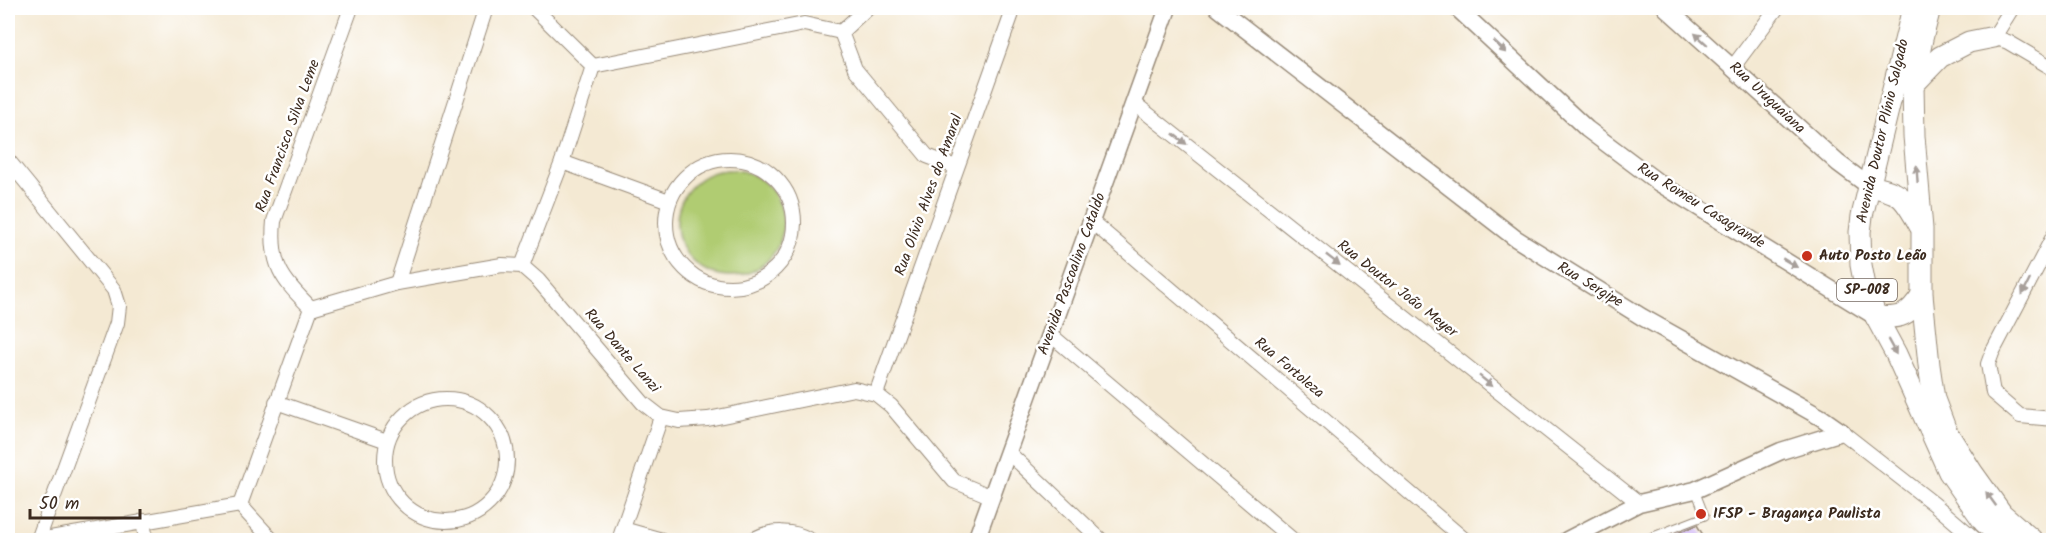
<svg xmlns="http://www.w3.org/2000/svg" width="2061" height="548" viewBox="0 0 2061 548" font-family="Kalam,sans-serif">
<rect width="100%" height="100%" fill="#fff"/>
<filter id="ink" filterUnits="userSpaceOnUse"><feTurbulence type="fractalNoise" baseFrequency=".0167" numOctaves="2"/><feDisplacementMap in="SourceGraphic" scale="12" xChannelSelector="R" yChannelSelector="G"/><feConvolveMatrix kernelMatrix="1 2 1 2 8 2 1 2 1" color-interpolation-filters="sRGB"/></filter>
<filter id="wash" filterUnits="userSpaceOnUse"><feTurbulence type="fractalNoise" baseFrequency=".008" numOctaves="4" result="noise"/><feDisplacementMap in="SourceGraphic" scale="24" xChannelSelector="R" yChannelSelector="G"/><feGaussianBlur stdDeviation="1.35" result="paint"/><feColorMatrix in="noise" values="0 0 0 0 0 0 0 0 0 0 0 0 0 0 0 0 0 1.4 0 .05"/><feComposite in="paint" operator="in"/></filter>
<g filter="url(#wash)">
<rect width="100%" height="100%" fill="#f4e9d3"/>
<!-- green -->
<circle fill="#b0cc72" stroke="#767b48" stroke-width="1.5" cx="730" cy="223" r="53"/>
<g id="blocks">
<!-- building -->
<path fill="#cbaef5" d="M1697,525L1706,540H1664L1680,532Z"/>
</g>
</g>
<g filter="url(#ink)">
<use href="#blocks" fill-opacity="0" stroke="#988a78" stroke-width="1.5"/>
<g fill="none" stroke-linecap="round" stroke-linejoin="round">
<defs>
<path id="service" d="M1643,540L1705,516L1695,490"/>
<g id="minor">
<path d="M534,8L593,66"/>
<path d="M2012,8L1994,37L2008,42L2054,69"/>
<path d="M841,32L855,69L927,156L956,167"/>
<path d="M841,32L867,8"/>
<path d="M593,66L804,24L841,32"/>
<path d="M1733,67L1777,8"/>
<path d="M1134,103L1639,503"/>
<circle cx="730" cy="223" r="64"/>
<path d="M8,160L114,290L119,306L117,323L38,540"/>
<path d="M562,162L669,201"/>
<path d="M1091,221L1465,540"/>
<path d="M2054,235L1992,353L1988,364L1993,393L2020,416L2054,419"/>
<path d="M522,266L562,162L593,66"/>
<path d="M397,283L486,8"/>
<path d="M311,308L397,283L502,265L522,266L538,280L643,403L661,417L679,421L708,419L854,389L876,394L891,406L954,481L992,497"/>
<path d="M1051,335L1293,540"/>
<path d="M876,394L1014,8"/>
<circle cx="446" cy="460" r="61"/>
<path d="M276,402L387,441"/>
<path d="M1842,432L1934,504L1976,540"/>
<path d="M1008,452L1101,540"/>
<path d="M240,505L311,308C281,279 270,264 274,221L351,8"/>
<path d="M143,521L146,540"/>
<path d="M623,529L662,540"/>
<path d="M39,540L240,505L272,540"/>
<path d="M619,540L661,417"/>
<path d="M753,540C770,529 794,530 810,540"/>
</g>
<g id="tertiary">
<path d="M1218,8L1515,238L1642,317L1822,418L1842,432"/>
<path d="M1457,8L1587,129L1659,183L1876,317"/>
<path d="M1666,8L1838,163L1869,186"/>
<path d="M976,540L1168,8"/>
<path d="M1567,540L1639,503L1695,490L1781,451L1842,432"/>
</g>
<g id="primary">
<path d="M1913,8L1862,216L1860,232L1861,265L1865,286L1876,317L1896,354L1949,472L1984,522L2005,540"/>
<path d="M1930,8L1922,39L1913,85L1914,136L1922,229V295L1929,365L1934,399L1946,431L1972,472L2002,514L2032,540"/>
<path d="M1914,84L1940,57L1969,42L1994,37"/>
<path d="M1869,186C1902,192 1904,197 1920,226"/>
<path d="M1876,317C1901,319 1908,316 1922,295"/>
</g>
</defs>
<!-- service casing -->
<use href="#service" stroke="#988a78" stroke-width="9"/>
<!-- minor casing -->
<use href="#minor" stroke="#988a78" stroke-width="16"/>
<!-- tertiary casing -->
<use href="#tertiary" stroke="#988a78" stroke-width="19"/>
<!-- primary casing -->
<use href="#primary" stroke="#988a78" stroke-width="23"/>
<!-- service -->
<use href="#service" stroke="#fff" stroke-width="7"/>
<!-- minor -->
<use href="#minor" stroke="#fff" stroke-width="14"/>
<!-- tertiary -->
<use href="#tertiary" stroke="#fff" stroke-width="16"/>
<!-- primary -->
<use href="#primary" stroke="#fff" stroke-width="21"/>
</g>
<!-- one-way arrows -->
<defs><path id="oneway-solid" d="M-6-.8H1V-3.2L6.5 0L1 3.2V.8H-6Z" transform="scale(1.5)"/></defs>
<g fill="#a79f9a">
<use href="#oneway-solid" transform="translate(1701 39) rotate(-138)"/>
<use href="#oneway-solid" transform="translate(1500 47) rotate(43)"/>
<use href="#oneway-solid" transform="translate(1180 139) rotate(38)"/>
<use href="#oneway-solid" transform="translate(1917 174) rotate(-94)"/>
<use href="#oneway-solid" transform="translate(1333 260) rotate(38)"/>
<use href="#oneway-solid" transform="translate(1790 263) rotate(31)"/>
<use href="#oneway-solid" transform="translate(2026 287) rotate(117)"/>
<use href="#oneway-solid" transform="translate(1892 347) rotate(61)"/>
<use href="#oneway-solid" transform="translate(1486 381) rotate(39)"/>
<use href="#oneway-solid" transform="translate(1991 499) rotate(-126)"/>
</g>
</g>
<!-- markers -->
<g fill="#c8321e" stroke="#fff" stroke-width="2">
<circle cx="1807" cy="256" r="6"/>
<circle cx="1701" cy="514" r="6"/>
</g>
<g text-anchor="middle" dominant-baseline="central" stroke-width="5" stroke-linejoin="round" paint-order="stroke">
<!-- shield labels -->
<rect fill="#fff" stroke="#766a62" stroke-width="1.5" x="1837" y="279" width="60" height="22" rx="4.5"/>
<g font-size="14" font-weight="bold" fill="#3b2a1e">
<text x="1867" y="290">SP-008</text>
</g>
<!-- street labels -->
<g font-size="15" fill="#3b2a1e" stroke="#fff">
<text transform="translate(1767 98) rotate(43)">Rua Uruguaiana</text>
<text transform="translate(1883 131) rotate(-77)">Avenida Doutor Plínio Salgado</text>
<text transform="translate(288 136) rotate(-70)">Rua Francisco Silva Leme</text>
<text transform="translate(929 195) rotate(-70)">Rua Olívio Alves do Amaral</text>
<text transform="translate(1701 206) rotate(32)">Rua Romeu Casagrande</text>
<text transform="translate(1072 274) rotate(-70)">Avenida Pascoalino Cataldo</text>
<text transform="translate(1590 285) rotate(31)">Rua Sergipe</text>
<text transform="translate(1397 289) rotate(38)">Rua Doutor João Meyer</text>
<text transform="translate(622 351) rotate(49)">Rua Dante Lanzi</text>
<text transform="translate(1289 368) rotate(40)">Rua Fortoleza</text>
</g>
<!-- poi labels -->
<g font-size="15" font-weight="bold" fill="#3b2a1e" stroke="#fff" text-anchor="start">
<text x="1819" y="256">Auto Posto Leão</text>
<text x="1713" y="514">IFSP - Bragança Paulista</text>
</g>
</g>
<!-- margin -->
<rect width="2061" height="548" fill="none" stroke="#fff" stroke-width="30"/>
<!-- scale -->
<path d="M30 509v9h110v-9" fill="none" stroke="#3b2a1e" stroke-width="3"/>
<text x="39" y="509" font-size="18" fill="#3b2a1e" stroke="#ffffff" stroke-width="4.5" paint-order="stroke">50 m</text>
</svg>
